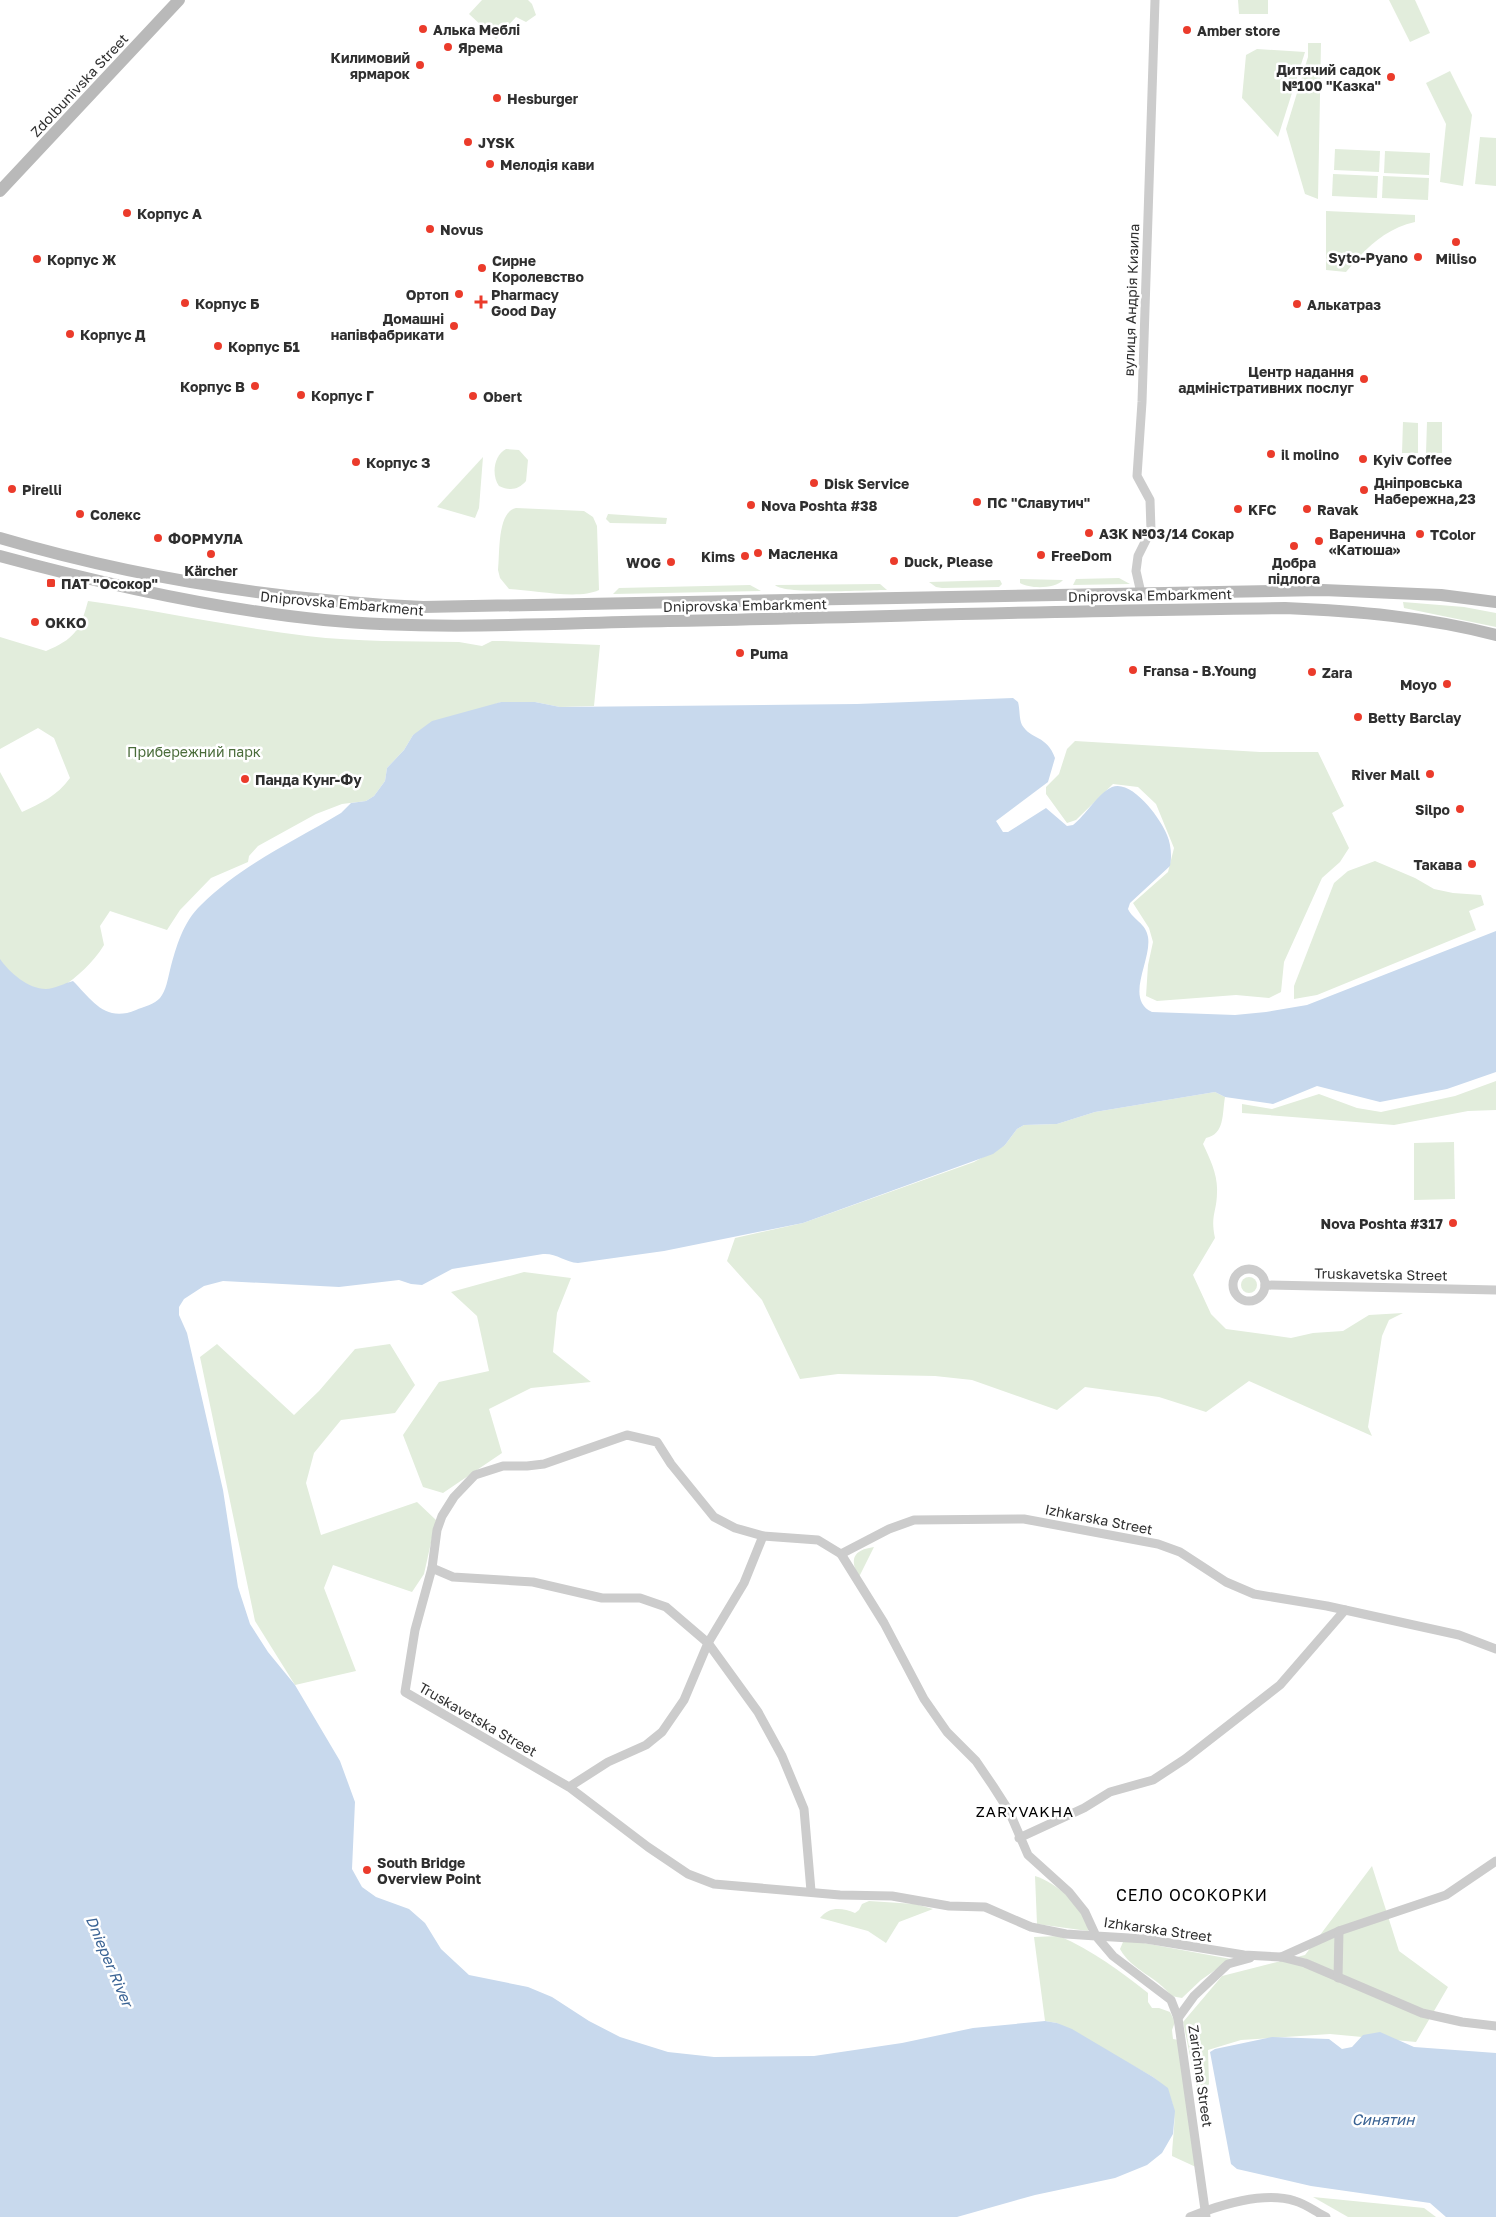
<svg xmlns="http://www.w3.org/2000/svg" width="1496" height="2217" viewBox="0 0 1496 2217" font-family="'Golos Text',sans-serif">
<rect width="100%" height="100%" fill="#fff"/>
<!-- green -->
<g fill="#e2eddc">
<path d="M482,0H528L532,4L536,15L526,22L516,17L496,39L469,14Z"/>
<path d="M1238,0H1268V14H1239Z"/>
<path d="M1389,0H1415L1430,33L1410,42Z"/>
<path d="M1308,43H1321L1318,199L1305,194L1286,129L1308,57Z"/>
<path d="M1257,49L1305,52L1278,137L1242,98L1246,55Z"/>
<path d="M1450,71L1472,115L1463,186L1440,182L1446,124L1426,83Z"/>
<path d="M1480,137L1496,138V186L1475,184Z"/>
<path d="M1335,149L1380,151L1379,172L1334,170Z"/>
<path d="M1385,151L1430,153L1429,175L1384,173Z"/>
<path d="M1333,174L1378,176L1377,198L1332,196Z"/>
<path d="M1383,176L1429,178L1428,200L1382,198Z"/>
<path d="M1326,211L1415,215V222C1384,229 1365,249 1346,272L1326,270Z"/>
<path d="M1403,422L1418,423V453H1402Z"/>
<path d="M1427,422H1442V453H1426Z"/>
<path d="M506,449L519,450L528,460L526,481C518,490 510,491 499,486C491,475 494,455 506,449Z"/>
<path d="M483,457L479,508L475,518L437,507Z"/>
<path d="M516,508L584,511L593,517L597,526L599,590C578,600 534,590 509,589L500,578L498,570C500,553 497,512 516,508Z"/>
<path d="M608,514L667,518L666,524L610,523L606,519Z"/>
<path d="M1119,578L1130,584L1073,585L1076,579Z"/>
<path d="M1020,579L1063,580C1055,589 1030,589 1020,583Z"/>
<path d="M1000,580L1002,584L999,587L942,588L936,587L929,582Z"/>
<path d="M880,584L887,590C868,590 785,595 775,585Z"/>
<path d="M750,585L761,591L613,594L619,588Z"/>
<path d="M88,601C161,611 233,627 307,636C357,642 408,641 459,642L482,646L492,641H502L600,645L594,706L560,707L535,702H501L413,735L404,750L387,768L385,781L374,796L366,801L342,804L316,814L258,846L249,856L248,862L211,878L180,910L167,930L110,911L100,926L104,945C80,984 39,1000 0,1022V772L22,812C41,803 57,796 70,778L54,738L38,728L0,749V637L46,651C74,639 80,631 88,601Z"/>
<path d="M1403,602L1464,607L1496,613V627L1404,608Z"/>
<path d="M1075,741L1260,752H1318L1344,806L1332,813L1349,848L1340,862L1322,878L1284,962L1281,992L1269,998L1236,995L1157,1001L1146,996L1148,965L1153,942L1149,928L1133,903L1168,872L1174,848L1156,804L1138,787L1113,784L1076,820L1067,823L1046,794V787L1059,774L1067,749Z"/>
<path d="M1375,861L1415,878L1434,889L1453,893L1481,895L1484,905L1469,911L1476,930L1317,995L1294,999V986L1334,883L1348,871Z"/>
<path d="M1496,1081V1110L1468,1111L1394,1125L1242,1113V1104L1272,1109L1319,1094L1357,1108L1381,1112L1455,1096Z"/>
<path d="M1215,1092L1225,1097C1222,1114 1225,1134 1206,1138L1203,1144C1210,1159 1218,1175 1217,1192C1217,1212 1210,1215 1215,1238L1193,1275L1211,1314L1226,1329L1291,1338L1313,1333L1343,1331L1369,1315L1403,1313L1389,1320L1382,1336L1368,1427L1372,1436L1249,1381L1206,1412L1159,1397L1085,1387L1057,1410L972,1380L935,1376L838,1374L800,1379L762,1300L727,1261L735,1238L803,1223L974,1162L1005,1145L1017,1129L1024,1125L1057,1124L1095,1112Z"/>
<path d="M1454,1142L1455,1199L1414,1200V1143Z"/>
<path d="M524,1272L571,1278L557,1313L553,1352L591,1382L531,1388L489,1409L502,1453L443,1493L423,1487L403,1435L439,1382L489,1371L477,1316L451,1292Z"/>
<circle cx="1249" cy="1285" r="8"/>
<path d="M217,1344L294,1415L319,1391L355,1349L390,1344L415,1385L395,1413L341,1420L314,1453L306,1483L321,1535L417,1502L436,1520L424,1574L412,1592L333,1565L324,1588L356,1671L295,1685L255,1621L200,1357Z"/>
<path d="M874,1547L859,1577C849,1559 853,1550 874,1547Z"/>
<path d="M1372,1866L1399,1951L1448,1987L1416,2042L1330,2034L1241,2040L1208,2050L1209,2084L1199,2099L1183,2022L1222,1976L1305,1955Z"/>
<path d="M1035,1876C1054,1881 1089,1910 1088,1931L1037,1924Z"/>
<path d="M869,1901L915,1904L933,1909L899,1922L886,1943L868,1931L820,1918C830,1906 842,1908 855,1913L859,1910L862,1904Z"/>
<path d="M1059,1936C1092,1950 1120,1971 1148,1993V2002L1152,2008H1159L1170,2012L1175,2022L1172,2030L1173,2039L1179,2040L1198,2168L1172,2156C1173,2122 1183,2101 1153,2077L1057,2023L1045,2021L1034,1937Z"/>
<path d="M1123,1942H1138L1231,1959L1201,1980L1182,1998L1171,1996C1158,1977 1132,1971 1120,1949Z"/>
<path d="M1313,2197L1424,2208L1436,2217H1348Z"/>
</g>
<!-- water -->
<g fill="#c8d9ed">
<path d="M1013,698L1018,702C1020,709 1019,719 1022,725C1031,740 1047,735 1055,758L1048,782L996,821L1003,832H1008L1046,808L1067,826L1073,825C1086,815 1097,794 1112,787C1132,779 1161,819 1167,835C1171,844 1172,857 1170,866L1130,903L1128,909C1133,920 1146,923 1148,937C1152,960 1124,999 1152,1012L1235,1015L1266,1012L1307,1005L1496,931V1072L1447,1089L1380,1102L1317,1086L1273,1104L1225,1097L1215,1092L1095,1112L1057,1124L1024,1125L1017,1129L1005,1145L993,1154L803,1223L664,1251L578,1263C565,1262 556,1253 543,1254L452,1269L422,1285L411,1284L399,1280L339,1287L223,1281L204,1286L184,1299L179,1307V1315L187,1333L223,1490L238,1587L250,1624L268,1652L295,1685L340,1761L355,1802L352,1869L362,1887L376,1897L409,1909L425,1923L441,1949L469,1975L528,1987L552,1997L589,2021L620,2037L668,2052L714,2057L814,2056L902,2043L973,2028L1045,2021L1057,2023L1072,2029L1153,2077L1168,2088L1175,2111L1173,2134L1162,2153L1147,2165L1115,2178L1035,2195L957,2217H0V959C9,972 28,989 46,989C54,989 65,983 73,981C92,1000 105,1023 136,1010C143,1007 155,1004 160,998C166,991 168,978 170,970C176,947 183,922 201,905C240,866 294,841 341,813L351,803L366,801L374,796L385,781L387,768L404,750L413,735L432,721L501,702H535L560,707L857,704Z"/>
<path d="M1380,2032L1414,2047L1496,2053V2217H1446L1430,2203L1311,2186L1237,2169L1231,2164L1210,2052L1215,2049L1272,2037L1329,2039L1342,2049L1352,2047L1363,2035Z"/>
</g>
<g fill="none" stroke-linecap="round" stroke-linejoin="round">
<!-- street -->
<g stroke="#ccc" stroke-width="9">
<path d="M1141,593L1136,571L1138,556L1151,530L1150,500L1137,476L1142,402L1155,0"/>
<circle cx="1249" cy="1285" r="16"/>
<path d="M1265,1285L1496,1290"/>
<path d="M763,1536L818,1540L841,1554L889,1529L914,1520L1024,1519L1158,1544L1180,1552L1226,1582L1254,1594L1327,1606L1459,1635L1496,1649"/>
<path d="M841,1554L884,1623L924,1699L947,1732L976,1761L993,1786L1009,1811L1028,1855L1069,1892L1085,1912L1096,1936L1146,1939L1244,1955L1281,1957L1305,1963L1422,2013L1462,2022L1496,2026"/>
<path d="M432,1568L453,1577L533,1582L602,1598H640L666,1607L708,1643L758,1712L782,1756L804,1809L811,1891"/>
<path d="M569,1787L608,1762L646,1745L662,1732L684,1700L708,1643L744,1583L763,1536L735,1528L714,1517L671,1464L657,1442L627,1435L544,1464L527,1466H503L475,1475L454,1497L442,1516L437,1530L432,1568L415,1630L405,1692L569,1787L648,1847L688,1874L714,1884L840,1895L892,1896L949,1906L985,1907L1031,1927L1066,1934L1096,1936L1113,1956L1171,2000L1178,2018"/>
<path d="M1019,1838L1084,1808L1110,1792L1153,1780L1185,1759L1280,1685L1345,1610"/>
<path d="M1281,1957L1339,1931L1446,1895L1496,1861"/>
<path d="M1338,1978L1339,1931"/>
<path d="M1190,2217C1219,2205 1264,2191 1295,2201C1306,2204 1316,2212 1326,2217"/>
<path d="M1206,2217L1178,2018L1194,1996L1228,1964L1250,1958"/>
</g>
<!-- secondary -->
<g stroke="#b9b9b9" stroke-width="12">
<path d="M0,191L179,0"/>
<path d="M0,538C139,579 279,600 423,607L1323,590L1441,595L1496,602"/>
<path d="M0,556C107,585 214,609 324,620C439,631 554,623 668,621C874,617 1079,610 1285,608C1356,611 1427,617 1496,635"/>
</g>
</g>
<!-- markers -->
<g fill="#eb3b2b" stroke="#fff" stroke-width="2">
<circle cx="423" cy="29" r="5"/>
<circle cx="1187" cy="30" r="5"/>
<circle cx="448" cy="47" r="5"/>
<circle cx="420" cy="65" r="5"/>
<circle cx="1391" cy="77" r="5"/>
<circle cx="497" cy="98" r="5"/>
<circle cx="468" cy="142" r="5"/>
<circle cx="490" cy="164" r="5"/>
<circle cx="127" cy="213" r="5"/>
<circle cx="430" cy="229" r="5"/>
<circle cx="1456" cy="242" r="5"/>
<circle cx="1418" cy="257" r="5"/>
<circle cx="37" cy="259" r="5"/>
<circle cx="482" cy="268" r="5"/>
<circle cx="459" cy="294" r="5"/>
<path d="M478.5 294.5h5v5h5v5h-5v5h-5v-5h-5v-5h5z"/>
<circle cx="185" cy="303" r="5"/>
<circle cx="1297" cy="304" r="5"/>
<circle cx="454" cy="326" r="5"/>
<circle cx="70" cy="334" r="5"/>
<circle cx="218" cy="346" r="5"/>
<circle cx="1364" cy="379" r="5"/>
<circle cx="255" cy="386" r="5"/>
<circle cx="301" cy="395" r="5"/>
<circle cx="473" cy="396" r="5"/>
<circle cx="1271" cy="454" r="5"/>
<circle cx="1363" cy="459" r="5"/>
<circle cx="356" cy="462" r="5"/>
<circle cx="814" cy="483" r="5"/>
<circle cx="12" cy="489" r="5"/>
<circle cx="1364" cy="490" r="5"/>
<circle cx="977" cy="502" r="5"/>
<circle cx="751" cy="505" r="5"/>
<circle cx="1238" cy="509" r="5"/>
<circle cx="1307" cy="509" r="5"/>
<circle cx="80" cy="514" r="5"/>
<circle cx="1089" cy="533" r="5"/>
<circle cx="1420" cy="534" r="5"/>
<circle cx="158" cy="538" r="5"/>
<circle cx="1319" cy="541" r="5"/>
<circle cx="1294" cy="546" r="5"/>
<circle cx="758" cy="553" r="5"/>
<circle cx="211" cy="554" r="5"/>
<circle cx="1041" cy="555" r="5"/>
<circle cx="745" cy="556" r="5"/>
<circle cx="894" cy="561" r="5"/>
<circle cx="671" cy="562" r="5"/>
<rect x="46" y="578" width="10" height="10" rx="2.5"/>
<circle cx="35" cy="622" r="5"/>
<circle cx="740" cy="653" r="5"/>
<circle cx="1133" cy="670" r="5"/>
<circle cx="1312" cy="672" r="5"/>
<circle cx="1447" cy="684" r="5"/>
<circle cx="1358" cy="717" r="5"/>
<circle cx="1430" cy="774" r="5"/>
<circle cx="245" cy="779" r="5"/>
<circle cx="1460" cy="809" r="5"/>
<circle cx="1472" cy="864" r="5"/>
<circle cx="1453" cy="1223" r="5"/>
<circle cx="367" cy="1870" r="5"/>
</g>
<g text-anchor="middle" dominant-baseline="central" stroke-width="5" stroke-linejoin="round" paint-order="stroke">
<!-- poi labels -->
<g font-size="14" font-weight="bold" fill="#2f2f2f" stroke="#fff" text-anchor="start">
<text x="433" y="29">Алька Меблі</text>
<text x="1197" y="30">Amber store</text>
<text x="458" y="47">Ярема</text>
<text x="410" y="57" text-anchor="end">Килимовий<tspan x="410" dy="16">ярмарок</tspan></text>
<text x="1381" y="69" text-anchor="end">Дитячий садок<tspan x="1381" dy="16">№100 "Казка"</tspan></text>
<text x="507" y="98">Hesburger</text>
<text x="478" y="142">JYSK</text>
<text x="500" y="164">Мелодія кави</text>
<text x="137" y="213">Корпус А</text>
<text x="440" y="229">Novus</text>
<text x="1408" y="257" text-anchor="end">Syto-Pyano</text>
<text x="1456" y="258" text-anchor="middle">Miliso</text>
<text x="47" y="259">Корпус Ж</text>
<text x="492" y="260">Сирне<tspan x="492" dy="16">Королевство</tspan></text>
<text x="449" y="294" text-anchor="end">Ортоп</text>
<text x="491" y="294">Pharmacy<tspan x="491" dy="16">Good Day</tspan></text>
<text x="195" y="303">Корпус Б</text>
<text x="1307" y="304">Алькатраз</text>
<text x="444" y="318" text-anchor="end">Домашні<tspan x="444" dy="16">напівфабрикати</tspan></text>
<text x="80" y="334">Корпус Д</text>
<text x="228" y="346">Корпус Б1</text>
<text x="1354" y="371" text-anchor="end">Центр надання<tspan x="1354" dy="16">адміністративних послуг</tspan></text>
<text x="245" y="386" text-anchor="end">Корпус В</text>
<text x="311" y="395">Корпус Г</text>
<text x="483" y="396">Obert</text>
<text x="1281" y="454">il molino</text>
<text x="1373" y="459">Kyiv Coffee</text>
<text x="366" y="462">Корпус З</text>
<text x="1374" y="482">Дніпровська<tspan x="1374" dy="16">Набережна,23</tspan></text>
<text x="824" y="483">Disk Service</text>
<text x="22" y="489">Pirelli</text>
<text x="987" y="502">ПС "Славутич"</text>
<text x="761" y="505">Nova Poshta #38</text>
<text x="1248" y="509">KFC</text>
<text x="1317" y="509">Ravak</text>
<text x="90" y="514">Солекс</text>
<text x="1099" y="533">АЗК №03/14 Сокар</text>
<text x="1329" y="533">Варенична<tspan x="1329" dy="16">«Катюша»</tspan></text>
<text x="1430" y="534">TColor</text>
<text x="168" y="538">ФОРМУЛА</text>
<text x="768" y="553">Масленка</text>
<text x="1051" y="555">FreeDom</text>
<text x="735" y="556" text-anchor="end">Kims</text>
<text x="904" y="561">Duck, Please</text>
<text x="661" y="562" text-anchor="end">WOG</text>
<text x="1294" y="562" text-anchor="middle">Добра<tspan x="1294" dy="16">підлога</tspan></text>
<text x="211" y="570" text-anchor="middle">Kärcher</text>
<text x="61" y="583">ПАТ "Осокор"</text>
<text x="45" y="622">OKKO</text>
<text x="750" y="653">Puma</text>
<text x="1143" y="670">Fransa - B.Young</text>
<text x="1322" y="672">Zara</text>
<text x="1437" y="684" text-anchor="end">Moyo</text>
<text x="1368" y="717">Betty Barclay</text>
<text x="1420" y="774" text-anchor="end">River Mall</text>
<text x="255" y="779">Панда Кунг-Фу</text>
<text x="1450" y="809" text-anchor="end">Silpo</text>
<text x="1462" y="864" text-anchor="end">Такава</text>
<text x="1443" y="1223" text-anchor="end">Nova Poshta #317</text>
<text x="377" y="1862">South Bridge<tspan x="377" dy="16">Overview Point</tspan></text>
</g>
<!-- street labels -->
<g font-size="14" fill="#2f2f2f" stroke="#fff">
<text transform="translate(79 85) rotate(-47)">Zdolbunivska Street</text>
<text transform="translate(1131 300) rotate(-88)">вулиця Андрія Кизила</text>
<text transform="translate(1150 595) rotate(-1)">Dniprovska Embarkment</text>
<text transform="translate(342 603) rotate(5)">Dniprovska Embarkment</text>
<text transform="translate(745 605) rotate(-1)">Dniprovska Embarkment</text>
<text transform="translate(1381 1274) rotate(1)">Truskavetska Street</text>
<text transform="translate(1099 1519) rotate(11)">Izhkarska Street</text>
<text transform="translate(478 1719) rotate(30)">Truskavetska Street</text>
<text transform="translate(1158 1929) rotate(8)">Izhkarska Street</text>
<text transform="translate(1201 2076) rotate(82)">Zarichna Street</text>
</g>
<!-- park labels -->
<g font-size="14" fill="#4a6c3a" stroke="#fff">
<text x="194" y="751">Прибережний парк</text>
</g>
<!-- neighbourhood labels -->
<g font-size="15" letter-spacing="1" fill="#000" stroke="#fff">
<text x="1025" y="1811">ZARYVAKHA</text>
</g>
<!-- water labels -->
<g font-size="15" font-style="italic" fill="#3a6394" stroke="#fff">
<text transform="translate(110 1961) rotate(67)">Dnieper River</text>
<text x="1383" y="2119">Синятин</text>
</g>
<!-- quarter labels -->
<g font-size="16" letter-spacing="1" fill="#000" stroke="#fff">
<text x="1192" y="1895">СЕЛО ОСОКОРКИ</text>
</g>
</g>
</svg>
